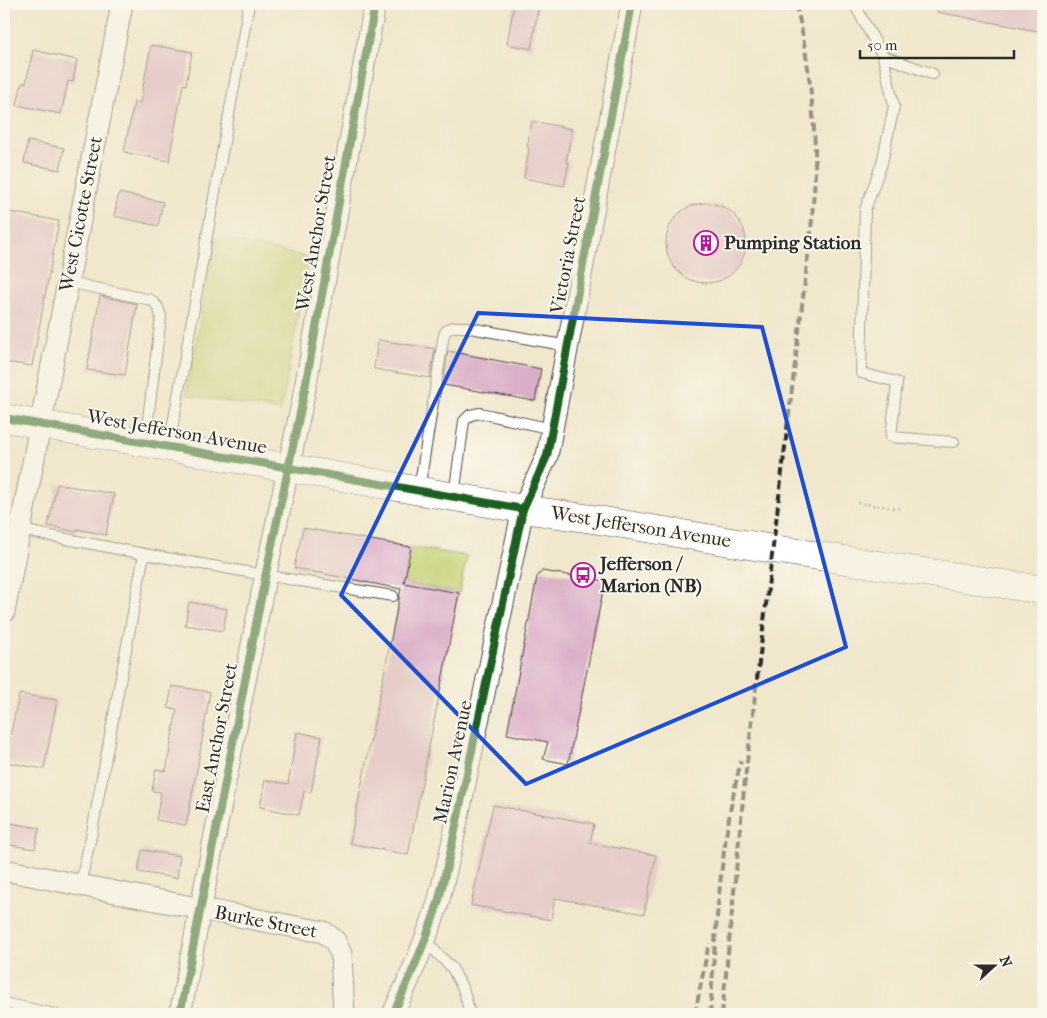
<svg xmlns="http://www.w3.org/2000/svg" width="1047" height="1018" viewBox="0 0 1047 1018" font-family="'IM FELL French Canon',serif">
<rect width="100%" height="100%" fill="#fbf7ec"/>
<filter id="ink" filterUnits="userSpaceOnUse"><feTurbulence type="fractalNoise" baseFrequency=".02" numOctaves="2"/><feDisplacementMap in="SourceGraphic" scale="10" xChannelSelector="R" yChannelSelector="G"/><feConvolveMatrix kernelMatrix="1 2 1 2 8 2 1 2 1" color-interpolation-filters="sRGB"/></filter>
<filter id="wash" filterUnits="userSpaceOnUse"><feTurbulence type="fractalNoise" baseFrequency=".0096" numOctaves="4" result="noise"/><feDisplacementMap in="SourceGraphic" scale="20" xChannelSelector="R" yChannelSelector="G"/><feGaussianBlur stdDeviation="1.12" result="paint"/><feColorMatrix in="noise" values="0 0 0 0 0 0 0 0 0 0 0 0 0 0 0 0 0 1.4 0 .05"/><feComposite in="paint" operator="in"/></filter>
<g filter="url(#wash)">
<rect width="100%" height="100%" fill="#f0e7cc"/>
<!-- green -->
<g fill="#c4d072" stroke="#787e4e">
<path d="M216,237L308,257L281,411L186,395Z"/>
<path d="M411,547L467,556L459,593L404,583Z"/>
</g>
<g id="blocks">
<!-- building -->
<g fill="#daaec8">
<path d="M514,4H539L531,49L507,44Z"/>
<path d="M938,4H1043V32L937,12Z"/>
<path d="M151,45L192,52L186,85L183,84L169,161L124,152L134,102L140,103Z"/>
<path d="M33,50L77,60L73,82L68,81L61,114L17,105L22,83H26Z"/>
<path d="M532,121L572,129L566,162L569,163L564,186L524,178L529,148L527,147Z"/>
<path d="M28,141L64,148L60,170L24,163Z"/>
<path d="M119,193L163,202L158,226L114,216Z"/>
<circle cx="706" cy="243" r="40"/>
<path d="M4,211L59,221L32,366L4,362Z"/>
<path d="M100,296L137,304L125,375L87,370Z"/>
<path d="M378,340L435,349L430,378L374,369Z"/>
<path d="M448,351L541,369L535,401L444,385L445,380H444Z"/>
<path d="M57,484L114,494L106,535L77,529V532L48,526Z"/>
<path d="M303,528L411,547L404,583L459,593L408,855L350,843L401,589L294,568Z"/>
<path d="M542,571L605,581L568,764L543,759L548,742L507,734L537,577Z"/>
<path d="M189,602L227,609L223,631L185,625Z"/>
<path d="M172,686L210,692L197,770L186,825L156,820L161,792L152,791L156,769L166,771L177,709L168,708Z"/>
<path d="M19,694L57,700L44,769L5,762Z"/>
<path d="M297,732L322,737L311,792L304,791L299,815L260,807L265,780L288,784Z"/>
<path d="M493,805L594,824L590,843L656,855L644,914L555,898L551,920L471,905Z"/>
<path d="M4,822L39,828L35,849L4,844Z"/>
<path d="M142,850L180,856L177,878L138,872Z"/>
</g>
</g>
</g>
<g filter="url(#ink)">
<use href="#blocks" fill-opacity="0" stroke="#494743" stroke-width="1"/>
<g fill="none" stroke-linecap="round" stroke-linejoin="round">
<defs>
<g id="lane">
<path d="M854,4L883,56L933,74"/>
<path d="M883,56L894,106L882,163L865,210L861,373L897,382L891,437L954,442"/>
<path d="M68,282L151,300C158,305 159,309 161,317L145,442"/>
<path d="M169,446L249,4"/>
<path d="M419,490L444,334C450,325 455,327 465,327L568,346"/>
<path d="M454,496L464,421L470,415L480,413L552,429"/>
<path d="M20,530L144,554"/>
<path d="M80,885L91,837L144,554L288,579L393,596"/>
<path d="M425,941L452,968L464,991L470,1014"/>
<path d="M4,1003L55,1014"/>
</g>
<g id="street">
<path d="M4,612L122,4"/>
<path d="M4,870C111,891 217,913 324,932L335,941L341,954L344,1014"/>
<path d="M180,1014L266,573L303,399L375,4"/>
<path d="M393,1014C410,978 426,941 438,903C442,887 446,870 450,854L523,509L547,456L632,4"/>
</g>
<path id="secondary" d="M4,418L523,509L592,519L773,549L1043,590"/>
</defs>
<!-- lane casing -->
<use href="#lane" stroke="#494743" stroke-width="12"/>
<!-- street casing -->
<use href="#street" stroke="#494743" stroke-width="23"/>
<!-- secondary casing -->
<use href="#secondary" stroke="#494743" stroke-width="29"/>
<!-- path -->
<path stroke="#494743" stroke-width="3" stroke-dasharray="1 4" stroke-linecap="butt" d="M858,503L902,509"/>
<!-- lane -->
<use href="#lane" stroke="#fff" stroke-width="10"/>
<!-- street -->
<use href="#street" stroke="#fff" stroke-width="21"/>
<!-- secondary -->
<use href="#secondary" stroke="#fff" stroke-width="28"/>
<!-- rail -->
<g stroke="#2b2b2b" stroke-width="4" stroke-dasharray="8 4" stroke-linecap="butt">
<path d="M695,1014L709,943"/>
<path d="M710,1014C716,929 720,843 741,761"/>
<path d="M722,1014L745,779L811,231C813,203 816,175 815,147C813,100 807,50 796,4"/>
</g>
<defs>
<g id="cycleway">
<path d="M4,418L523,509"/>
<path d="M180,1014L266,573L303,399L375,4"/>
<path d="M393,1014C410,978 426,941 438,903C442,887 446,870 450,854L523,509L547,456L632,4"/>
</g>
</defs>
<!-- cycleway casing -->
<use href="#cycleway" stroke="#fbf7ec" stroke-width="11"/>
<!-- cycleway -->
<use href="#cycleway" stroke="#1b5e20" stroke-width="8"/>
</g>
</g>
<!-- marked area -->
<path d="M0 0H1047V1018H0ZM478,313L762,327L846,647L526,784L341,595Z" fill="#f0e7cc" fill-opacity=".55" fill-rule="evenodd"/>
<path fill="none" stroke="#1d4ed8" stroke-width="4" stroke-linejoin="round" d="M478,313L762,327L846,647L526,784L341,595Z"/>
<!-- icons -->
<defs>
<symbol id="building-ring" viewBox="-11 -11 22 22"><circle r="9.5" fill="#fbf7ec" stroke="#b5179e" stroke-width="1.5"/><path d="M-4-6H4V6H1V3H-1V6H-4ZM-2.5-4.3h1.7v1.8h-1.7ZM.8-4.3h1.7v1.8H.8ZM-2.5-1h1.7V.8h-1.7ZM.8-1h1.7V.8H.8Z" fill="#b5179e"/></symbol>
<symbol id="bus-ring" viewBox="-11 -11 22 22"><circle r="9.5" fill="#fbf7ec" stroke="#b5179e" stroke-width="1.5"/><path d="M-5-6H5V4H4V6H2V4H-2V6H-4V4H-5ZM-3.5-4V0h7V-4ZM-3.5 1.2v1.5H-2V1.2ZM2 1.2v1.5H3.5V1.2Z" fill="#b5179e"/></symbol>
</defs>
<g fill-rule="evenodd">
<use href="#building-ring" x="692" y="229" width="28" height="28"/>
<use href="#bus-ring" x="569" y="561" width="28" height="28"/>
</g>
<g text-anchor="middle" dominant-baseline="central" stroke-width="4" stroke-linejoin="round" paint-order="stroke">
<!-- street labels -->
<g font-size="19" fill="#2b2b2b" stroke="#fbf7ec">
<text transform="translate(81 214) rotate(-79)">West Cicotte Street</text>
<text transform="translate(316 233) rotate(-80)">West Anchor Street</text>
<text transform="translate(568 255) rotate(-79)">Victoria Street</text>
<text transform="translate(177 432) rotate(10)">West Jefferson Avenue</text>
<text transform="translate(641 527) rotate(9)">West Jefferson Avenue</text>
<text transform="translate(217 738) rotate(-79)">East Anchor Street</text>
<text transform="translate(453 762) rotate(-78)">Marion Avenue</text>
<text transform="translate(266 922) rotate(11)">Burke Street</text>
</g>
<!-- poi labels -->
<g font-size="19" font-weight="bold" fill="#2b2b2b" stroke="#fbf7ec" text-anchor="start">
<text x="724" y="243">Pumping Station</text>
<text x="600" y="564">Jefferson /<tspan x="600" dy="22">Marion (NB)</tspan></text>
</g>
</g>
<!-- margin -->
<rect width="1047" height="1018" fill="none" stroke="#fbf7ec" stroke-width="20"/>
<!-- north arrow -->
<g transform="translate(994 966) rotate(69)" stroke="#fbf7ec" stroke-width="4" paint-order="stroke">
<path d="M0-4L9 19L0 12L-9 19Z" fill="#2b2b2b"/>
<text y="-8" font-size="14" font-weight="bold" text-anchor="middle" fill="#2b2b2b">N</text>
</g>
<!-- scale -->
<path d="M860 50v8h154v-8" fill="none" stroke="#2b2b2b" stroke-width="2.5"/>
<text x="867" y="50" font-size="15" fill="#2b2b2b" stroke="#fbf7ec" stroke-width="4" paint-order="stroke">50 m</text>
</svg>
